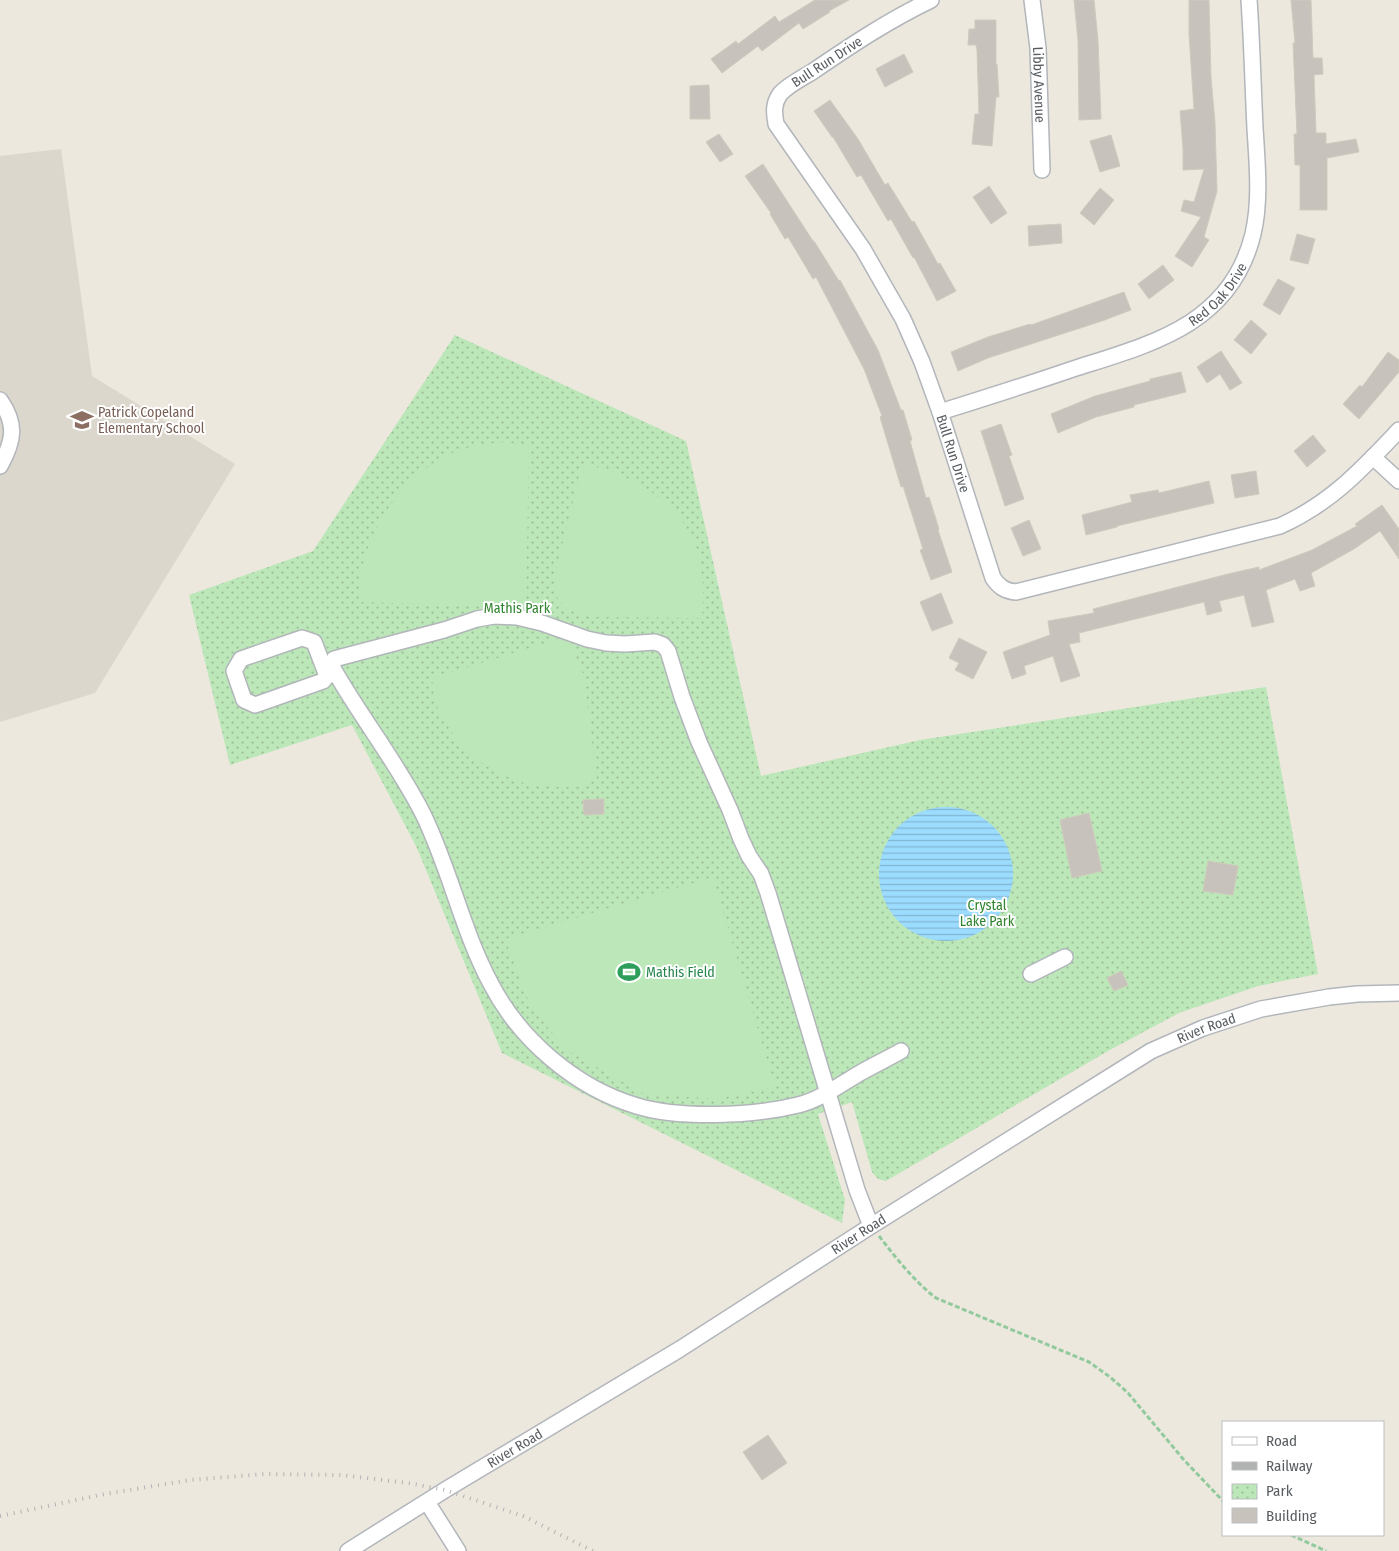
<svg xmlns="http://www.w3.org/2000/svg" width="1399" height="1551" viewBox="0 0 1399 1551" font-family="'Fira Sans Condensed',sans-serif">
<defs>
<pattern id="park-dots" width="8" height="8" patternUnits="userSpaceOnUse" patternTransform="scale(1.25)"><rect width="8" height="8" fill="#bce7b8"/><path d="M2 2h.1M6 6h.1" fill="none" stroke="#9cbe99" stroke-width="1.8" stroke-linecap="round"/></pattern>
<pattern id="water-rules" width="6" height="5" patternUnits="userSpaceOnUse" patternTransform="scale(1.25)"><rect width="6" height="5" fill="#9cdcff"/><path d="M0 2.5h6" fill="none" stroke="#82b6d2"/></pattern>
</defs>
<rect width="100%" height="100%" fill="#ece8de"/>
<!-- education -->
<path fill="#dcd7cd" d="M61,149L92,376L235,464L95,693L0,722V156Z"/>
<!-- park -->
<path fill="url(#park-dots)" d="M455,335L686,441L761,776L920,740L1266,687L1318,974L1258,986L1179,1013L1108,1051L886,1181L878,1179L872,1172L852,1102L818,1114L845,1200L842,1223L502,1053L416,846L352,725L230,765L189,595L313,551Z"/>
<!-- pitch -->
<g fill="#bce7b8">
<path d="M504,442L529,445L526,601L521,607L359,602C360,591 359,579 362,568C373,520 406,473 452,453C468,446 487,444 504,442Z"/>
<path d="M582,465C589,466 597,467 605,469C611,470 616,473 622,476C656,491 684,513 697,549C704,570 704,596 702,618L590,617L567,609L556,596L555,574Z"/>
<path d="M562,638L572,647L584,676L597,780L578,787H552L520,782L494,771L465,751L453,734L440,714L434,698L432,678Z"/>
<path d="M713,877L775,1087L717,1099L644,1094L565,1049L530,1005L505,939Z"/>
</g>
<!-- water -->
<circle fill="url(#water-rules)" cx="946" cy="874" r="67"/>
<!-- building -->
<g fill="#c7c3bc" stroke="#d1c9bd">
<path d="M815,0H849L829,11L830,12L803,29L799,23L762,51L758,46L722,73L711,59L736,41L738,44L775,16L779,22Z"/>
<path d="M1074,0H1094L1098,40L1101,119L1079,120L1078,41Z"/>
<path d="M1189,0H1209L1211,77L1215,123L1217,191L1204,237L1209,240L1192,267L1175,256L1201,217L1181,211L1184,200L1194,202L1204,169L1183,170V149L1180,111L1194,109L1189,34Z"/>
<path d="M1291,0H1311L1313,58H1322L1323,74L1314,75L1316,133H1326V144L1356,139L1359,152L1327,158V210H1300V165H1295L1294,134H1297L1293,43H1295Z"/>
<path d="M975,20H996V64H997L999,97H996L992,146L972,144L975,114H979L977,50L976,45H968L969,29H975Z"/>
<path d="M904,54L913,72L885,87L876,69Z"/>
<path d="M709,85L710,119H690V86Z"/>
<path d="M830,100L858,139L885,185L888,183L912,222L914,221L938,264L940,263L956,291L937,301L914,257L913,258L891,219L888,221L861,175L857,177L833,137H832L814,111Z"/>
<path d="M719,134L733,154L720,162L706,142Z"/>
<path d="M1111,135L1120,166L1100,172L1090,141Z"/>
<path d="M763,164L813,241H814L839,281L840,280L878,350L901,410H903L912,440L910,441L926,498L929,497L939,529L938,530L952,572L931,580L920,550L923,549L903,486L901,487L880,417L882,416L864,369L816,277L813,279L788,237L785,239L770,214L771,213L745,176Z"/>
<path d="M989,186L1007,213L991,224L973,197Z"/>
<path d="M1100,188L1114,200L1094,225L1080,213Z"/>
<path d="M1061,224L1062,243L1029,246L1028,226Z"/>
<path d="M1297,234L1315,239L1308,264L1290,260Z"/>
<path d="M1163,265L1174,280L1149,299L1138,284Z"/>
<path d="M1278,279L1295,288L1280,315L1263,305Z"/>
<path d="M1124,292L1131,310L1102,321L988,358L958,371L951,352L988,337L1030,324L1031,325Z"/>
<path d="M1251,320L1267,334L1251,354L1234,340Z"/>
<path d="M1221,351L1242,383L1230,390L1220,374L1207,383L1197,367Z"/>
<path d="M1388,352L1399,360V372L1359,419L1343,404L1360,385L1362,387Z"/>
<path d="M1181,372L1186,392L1134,405V407L1096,417L1058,433L1051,414L1095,396L1150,381V379Z"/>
<path d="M1001,424L1012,455L1009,456L1024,499L1005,506L981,431Z"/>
<path d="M1313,435L1326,451L1307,467L1294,451Z"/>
<path d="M1256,471L1259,494L1235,498L1231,475Z"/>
<path d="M1209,481L1214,503L1117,526V527L1086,535L1082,515L1132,502L1130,495L1158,490L1159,493Z"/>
<path d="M1382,505L1399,529V559L1380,531L1354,549L1311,573L1315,586L1300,591L1295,579L1266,590L1274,622L1252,627L1244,595L1219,601L1222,611L1207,615L1204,602L1079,633L1080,642L1069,644L1080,676L1061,682L1053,656L1024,666L1026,674L1012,679L1003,652L1050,635L1048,621L1094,613L1093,609L1228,574L1259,567V570L1312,550L1357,526L1355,524Z"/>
<path d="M1029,520L1041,549L1023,556L1011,528Z"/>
<path d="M941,593L953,623L932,631L920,602Z"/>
<path d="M959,638L987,652L973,679L955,670L959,663L949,658Z"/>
<path d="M604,799V814L584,815L583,800Z"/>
<path d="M1089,813L1102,871L1072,878L1060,820Z"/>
<path d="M1208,861L1238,866L1233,895L1203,891Z"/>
<path d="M1121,971L1128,985L1114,991L1107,978Z"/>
<path d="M768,1435L787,1463L762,1480L743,1452Z"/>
</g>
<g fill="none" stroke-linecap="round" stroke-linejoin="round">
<defs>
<g id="minor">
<path id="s1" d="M931,0C889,20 850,46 812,72C802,78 788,85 780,94C773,104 774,113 776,124L863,249L903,319L922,362L940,412L993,578C999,587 1005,591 1016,592L1280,526C1331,503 1361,470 1399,430"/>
<path id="s2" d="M1032,0L1038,48L1042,170"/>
<path d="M0,400C17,424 14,441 0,466"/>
<path id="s3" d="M940,412C985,398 1029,384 1073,369C1151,344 1231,325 1253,234C1261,200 1257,162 1255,128C1253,86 1252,43 1249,0"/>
<path d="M1373,457L1399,481"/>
<path d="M302,638L314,642L327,676L323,681L255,705L244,700L234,671L241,659Z"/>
<path d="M1031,974L1065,957"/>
<path d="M871,1226L857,1190L768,893L761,874L749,856L741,839L730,810L699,742L682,697L668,651L663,645L655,642L625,644L606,643L587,639L542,623L517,617L494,616L477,619L444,630L334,659L332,664L334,670C362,719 398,764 423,814C450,869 462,930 491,984C520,1040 576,1088 637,1106C680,1119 754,1116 798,1105C820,1100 841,1084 860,1073C874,1065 887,1059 901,1051"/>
<path d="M427,1502L458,1551"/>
<path id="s4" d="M348,1551L445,1490L680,1349L871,1226L1151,1051L1203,1028L1261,1009L1329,997L1357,994L1399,993"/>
</g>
</defs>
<!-- minor casing -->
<use href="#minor" stroke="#b2b6bb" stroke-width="18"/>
<!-- path -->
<g stroke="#92ca9d" stroke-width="3" stroke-dasharray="5 2.5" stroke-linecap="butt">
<path d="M879,1236C896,1258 914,1281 936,1298L1089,1362L1110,1377L1128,1393L1184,1460L1223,1501"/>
<path d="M1291,1535L1326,1551"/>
</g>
<!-- minor -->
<use href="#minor" stroke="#fff" stroke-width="15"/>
<!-- rail -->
<path stroke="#b1b2b2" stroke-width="4" stroke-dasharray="1 6" stroke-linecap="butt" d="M0,1516L105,1494L190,1480L264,1474L341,1475L408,1483L445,1490L523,1516L593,1551"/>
</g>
<!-- icons -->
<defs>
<symbol id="school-bare" viewBox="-9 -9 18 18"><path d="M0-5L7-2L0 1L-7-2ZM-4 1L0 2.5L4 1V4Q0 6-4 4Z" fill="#8d6e63" stroke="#fff" stroke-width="2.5" paint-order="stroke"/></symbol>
<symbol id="stadium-bare" viewBox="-9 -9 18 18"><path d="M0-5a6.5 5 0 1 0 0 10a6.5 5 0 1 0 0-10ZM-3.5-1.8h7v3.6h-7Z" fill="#2e9e5b" stroke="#fff" stroke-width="2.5" paint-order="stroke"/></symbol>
</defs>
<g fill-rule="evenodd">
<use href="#school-bare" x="66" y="404" width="32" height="32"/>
<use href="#stadium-bare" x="613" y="956" width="32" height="32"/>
</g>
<g text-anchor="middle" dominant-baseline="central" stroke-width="4" stroke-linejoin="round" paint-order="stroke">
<!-- street labels -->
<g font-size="14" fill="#585d61" stroke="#fff">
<text transform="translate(827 62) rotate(-33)">Bull Run Drive</text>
<text stroke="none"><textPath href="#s2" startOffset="85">Libby Avenue</textPath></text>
<text stroke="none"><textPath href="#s3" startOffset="306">Red Oak Drive</textPath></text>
<text stroke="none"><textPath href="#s1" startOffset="586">Bull Run Drive</textPath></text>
<text stroke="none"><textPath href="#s4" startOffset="1006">River Road</textPath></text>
<text stroke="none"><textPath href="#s4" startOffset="601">River Road</textPath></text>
<text stroke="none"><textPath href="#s4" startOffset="196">River Road</textPath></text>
</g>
<!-- education labels -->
<g font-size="14" fill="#785e54" stroke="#fff" text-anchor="start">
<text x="98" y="412">Patrick Copeland<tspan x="98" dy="16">Elementary School</tspan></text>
</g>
<!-- park labels -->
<g font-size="14" fill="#31832e" stroke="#fff">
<text x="517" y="608">Mathis Park</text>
<text x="987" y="905">Crystal<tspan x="987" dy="16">Lake Park</tspan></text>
</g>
<!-- leisure labels -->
<g font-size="14" fill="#27864d" stroke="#fff" text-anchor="start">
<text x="646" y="972">Mathis Field</text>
</g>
</g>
<!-- legend -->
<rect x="1222" y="1421" width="162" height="115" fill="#ffffff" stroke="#bcbec0"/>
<rect x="1232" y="1437" width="25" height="8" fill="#ffffff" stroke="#bcbec0"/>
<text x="1266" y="1446" font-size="15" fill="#585d61">Road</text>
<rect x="1232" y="1462" width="25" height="8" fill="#b1b2b2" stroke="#bcbec0"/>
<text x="1266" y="1471" font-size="15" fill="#585d61">Railway</text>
<rect x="1232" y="1484" width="25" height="15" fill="url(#park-dots)" stroke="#bcbec0"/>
<text x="1266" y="1496" font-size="15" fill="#585d61">Park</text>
<rect x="1232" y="1508" width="25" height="15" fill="#c7c3bc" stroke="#bcbec0"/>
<text x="1266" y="1521" font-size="15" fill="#585d61">Building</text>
</svg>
